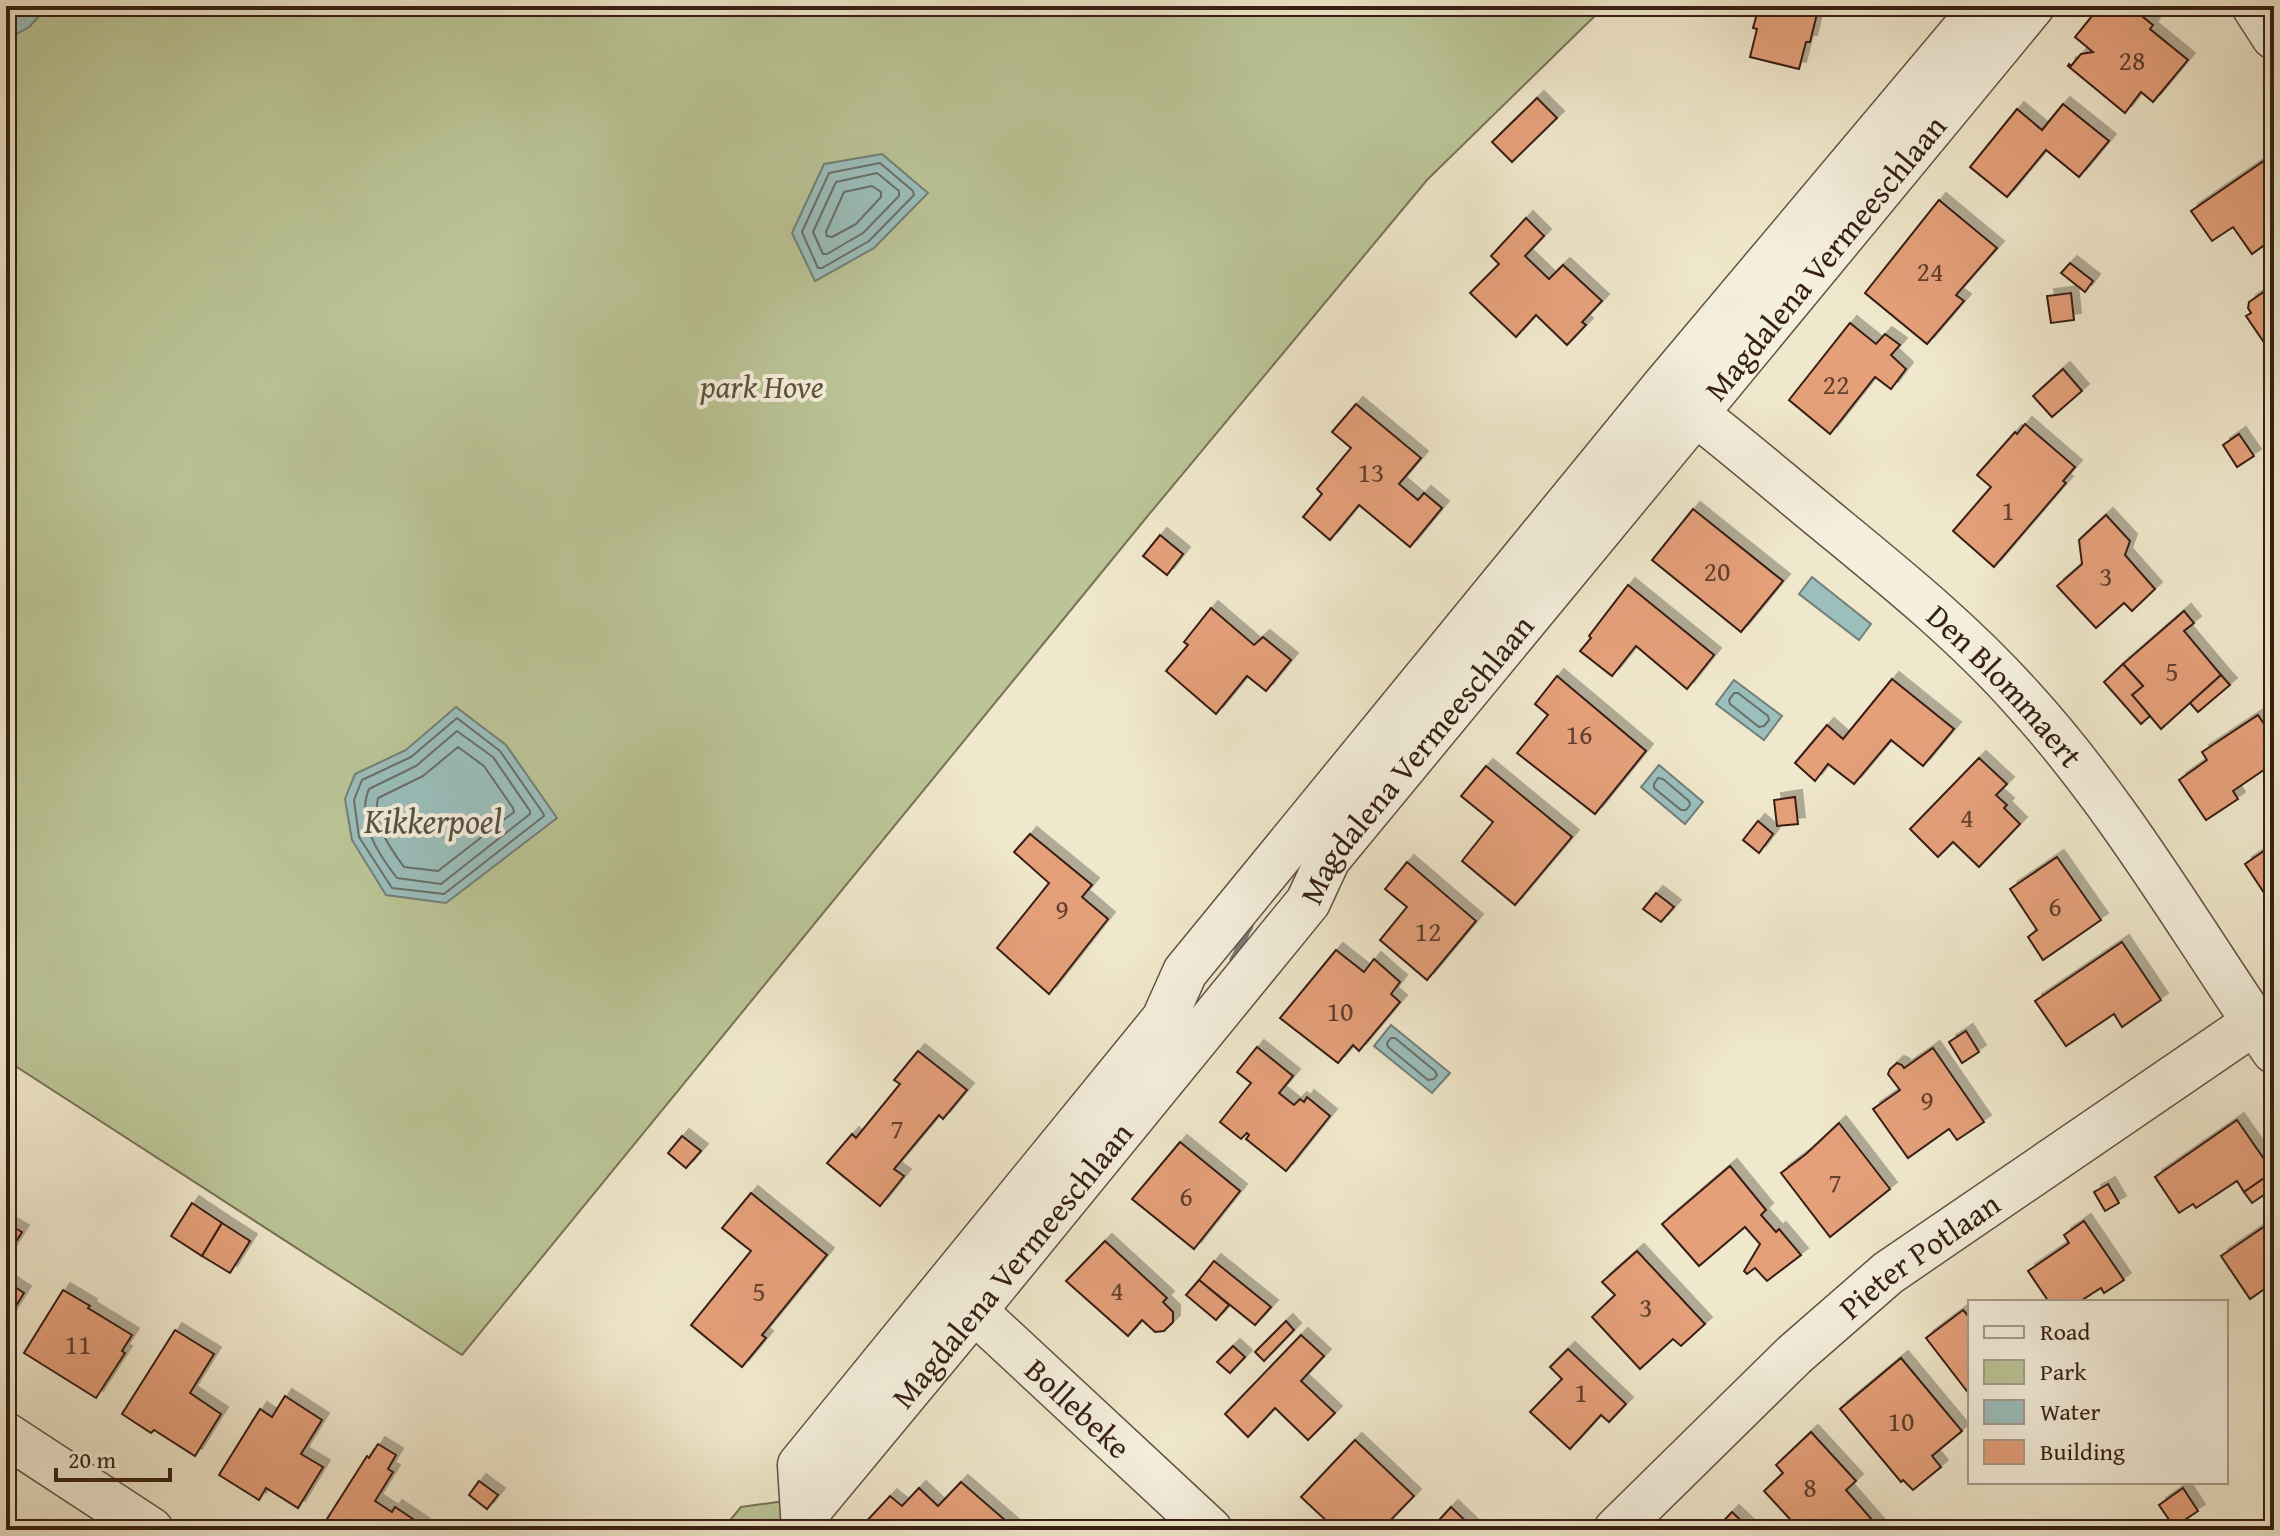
<svg xmlns="http://www.w3.org/2000/svg" width="2280" height="1536" viewBox="0 0 2280 1536" font-family="'Gentium Book Plus',serif">
<defs>
<filter id="shadow"><feDropShadow dx="7" dy="-7" stdDeviation="0" flood-color="#0004"/></filter>
</defs>
<rect width="100%" height="100%" fill="#f0e8cc"/>
<filter id="stains"><feTurbulence type="fractalNoise" baseFrequency=".0025" numOctaves="4"/><feColorMatrix values="0 0 0 0 .2 0 0 0 0 .09 0 0 0 0 .02 0 0 0 .5 -.17"/></filter>
<radialGradient id="worn" r=".72"><stop offset=".6" stop-color="#630" stop-opacity="0"/><stop offset="1" stop-color="#630" stop-opacity=".3"/></radialGradient>
<!-- green -->
<g fill="#bbc597" stroke="#797256" stroke-width="2">
<path d="M6,6H1605L1427,180L1146,518L462,1355L6,1060Z"/>
<path d="M785,1501L784,1530H722L741,1507Z"/>
</g>
<!-- water -->
<g fill="#9bbfbd" stroke="#737f79" stroke-width="2">
<path d="M6,6H49L29,27L6,40Z"/>
<path d="M882,154L928,193L874,248L815,281L792,233L824,164Z"/>
<path d="M1812,577L1871,624L1859,640L1799,594Z"/>
<path d="M1734,680L1782,716L1764,740L1716,704Z"/>
<path d="M456,707L506,745L557,818L446,903L386,895L352,840L345,799L355,774L406,750Z"/>
<path d="M1659,765L1703,802L1685,824L1641,787Z"/>
<path d="M1391,1025L1450,1073L1432,1093L1374,1046Z"/>
</g>
<g fill="none" stroke-linecap="round" stroke-linejoin="round">
<!-- shore -->
<g stroke="#696f68" stroke-width="2">
<path d="M880,163L913,191L914,195L869,241L822,268H818L802,232L829,173Z"/>
<path d="M877,173L899,191V196L863,233L827,254H823L813,232L836,182Z"/>
<path d="M872,186L881,192V197L856,224L832,237L827,236L826,232L844,192Z"/>
<path d="M1734,693H1738L1768,716L1769,720L1764,726L1759,727L1730,704L1729,700Z"/>
<path d="M457,718L500,751L543,813L544,816L444,894L392,888L359,837L354,800L362,780L411,757Z"/>
<path d="M457,731L493,757L530,811V814L441,884L397,878C378,854 356,820 369,789L416,766Z"/>
<path d="M458,747L484,766L513,808L514,812L438,871L404,867C390,848 372,823 378,798L423,776Z"/>
<path d="M1658,778L1663,779L1689,801L1690,805L1686,810H1681L1654,788V784Z"/>
<path d="M1391,1038H1395L1435,1071L1437,1075L1434,1079L1428,1080L1388,1047L1387,1043Z"/>
</g>
<!-- stream -->
<path stroke="#737f79" stroke-width="11" d="M1235,960C1245,948 1237,940 1248,926"/>
</g>
<!-- building -->
<g fill="#e5a07a" stroke="#371f14" stroke-width="2" filter="url(#shadow)">
<path d="M1743,6H1819L1810,42H1806L1799,69L1750,57L1757,29L1753,28L1758,10Z"/>
<path d="M2100,6H2129L2153,25L2150,29L2188,60L2153,102L2141,92L2125,113L2068,66L2069,64L2071,66L2081,54L2093,52L2075,37Z"/>
<path d="M1537,98L1557,118L1512,162L1492,142Z"/>
<path d="M2063,104L2109,141L2079,177L2046,150L2007,197L1970,167L2017,109L2042,130Z"/>
<path d="M2274,154V238L2252,254L2233,227L2212,241L2191,211Z"/>
<path d="M1939,200L1997,248L1956,295L1964,301L1927,344L1865,293Z"/>
<path d="M1526,218L1544,236L1525,256L1549,279L1563,265L1602,301L1582,322L1586,325L1567,345L1536,315L1516,337L1470,293L1499,264L1491,256Z"/>
<path d="M2070,263L2093,281L2085,292L2061,273Z"/>
<path d="M2274,285V357L2246,316L2251,313L2248,308L2249,302Z"/>
<path d="M2071,293L2074,320L2051,323L2047,296Z"/>
<path d="M1850,323L1876,344L1885,334L1900,345L1891,355L1906,369L1891,389L1875,377L1830,434L1789,400Z"/>
<path d="M2063,369L2082,391L2052,417L2033,396Z"/>
<path d="M1356,404L1421,458L1399,484L1418,500L1424,493L1442,508L1410,547L1359,505L1330,540L1303,517L1322,494L1317,489L1351,448L1332,432Z"/>
<path d="M2025,424L2075,467L2063,481L2066,483L1994,567L1953,531L1991,487L1977,475L2015,432L2017,434Z"/>
<path d="M2239,434L2254,456L2237,467L2223,445Z"/>
<path d="M1693,509L1783,581L1741,632L1652,560Z"/>
<path d="M2106,515L2130,541L2125,555L2155,589L2132,611L2124,603L2096,628L2057,586L2082,564L2079,540Z"/>
<path d="M1160,535L1183,554L1167,575L1143,556Z"/>
<path d="M1628,585L1714,655L1687,689L1636,646L1612,676L1580,651L1591,638L1589,636Z"/>
<path d="M1211,608L1254,645L1263,637L1291,660L1266,691L1247,676L1216,714L1166,671L1188,645L1184,642Z"/>
<path d="M2184,611L2194,623L2184,631L2221,675L2161,729L2132,695L2143,686L2123,664Z"/>
<path d="M2123,664L2143,686L2132,695L2150,716L2141,724L2104,682Z"/>
<path d="M2221,675L2230,685L2198,712L2190,703Z"/>
<path d="M1557,676L1646,751L1595,814L1517,753L1548,715L1535,704Z"/>
<path d="M1892,679L1954,729L1923,766L1891,740L1854,784L1828,764L1815,781L1795,763L1827,725L1843,739Z"/>
<path d="M2258,715L2274,739V763L2233,791L2238,799L2206,820L2179,780L2207,760L2202,752Z"/>
<path d="M1979,758L2007,784L1996,795L2007,805L2004,808L2020,824L1979,867L1953,842L1938,857L1910,829Z"/>
<path d="M1486,766L1572,837L1515,905L1462,861L1493,822L1461,796Z"/>
<path d="M1795,797L1798,824L1777,826L1774,800Z"/>
<path d="M1758,821L1773,834L1759,853L1743,840Z"/>
<path d="M1030,834L1092,885L1082,897L1108,919L1049,994L997,948L1049,883L1014,852Z"/>
<path d="M2274,844V908L2245,864Z"/>
<path d="M2057,857L2101,920L2043,960L2028,937L2037,930L2010,889Z"/>
<path d="M1407,862L1476,921L1427,980L1380,940L1407,907L1385,889Z"/>
<path d="M1656,893L1674,907L1661,922L1643,909Z"/>
<path d="M2122,942L2161,1000L2122,1027L2114,1014L2066,1046L2035,1001Z"/>
<path d="M1336,950L1364,972L1374,959L1400,982L1391,994L1400,1002L1359,1051L1353,1045L1338,1063L1280,1018Z"/>
<path d="M1966,1031L1979,1052L1962,1063L1949,1042Z"/>
<path d="M1257,1047L1293,1076L1279,1093L1294,1105L1300,1099L1304,1102L1307,1097L1330,1116L1286,1171L1246,1139L1249,1135L1247,1133L1241,1139L1220,1122L1251,1083L1237,1072Z"/>
<path d="M1933,1048L1984,1122L1957,1140L1949,1129L1908,1158L1873,1109L1900,1090L1888,1074L1890,1069L1897,1063L1902,1065L1904,1068Z"/>
<path d="M918,1051L967,1090L943,1119L939,1115L894,1169L904,1176L880,1206L827,1163L852,1134L856,1138L900,1084L894,1080Z"/>
<path d="M2237,1120L2273,1172L2244,1192L2237,1181L2196,1208L2193,1204L2179,1213L2155,1177Z"/>
<path d="M1839,1123L1890,1189L1830,1237L1781,1173L1806,1154Z"/>
<path d="M682,1136L701,1151L686,1168L668,1153Z"/>
<path d="M1180,1142L1240,1191L1194,1249L1132,1199Z"/>
<path d="M1730,1166L1766,1210L1761,1215L1776,1232L1779,1229L1801,1255L1767,1281L1755,1268L1747,1274L1744,1271L1760,1244L1745,1227L1699,1266L1662,1224Z"/>
<path d="M2273,1172L2274,1188L2252,1203L2244,1192Z"/>
<path d="M2108,1184L2119,1203L2105,1211L2094,1192Z"/>
<path d="M751,1193L827,1255L762,1335L766,1338L742,1367L691,1325L751,1251L722,1228Z"/>
<path d="M192,1203L222,1223L202,1256L171,1236Z"/>
<path d="M2274,1220V1294L2269,1286L2250,1299L2221,1256Z"/>
<path d="M2084,1221L2124,1280L2104,1293L2101,1288L2079,1302H2049L2028,1271L2069,1243L2064,1235Z"/>
<path d="M6,1223L22,1232L6,1258Z"/>
<path d="M222,1223L250,1241L230,1273L202,1256Z"/>
<path d="M1105,1241L1167,1298L1163,1302L1173,1312V1322L1164,1331L1155,1332L1142,1320L1128,1336L1066,1281Z"/>
<path d="M1637,1251L1705,1324L1681,1346L1673,1339L1640,1369L1592,1317L1615,1295L1602,1282Z"/>
<path d="M1214,1261L1271,1307L1255,1325L1199,1280Z"/>
<path d="M1199,1280L1229,1305L1216,1320L1186,1295Z"/>
<path d="M6,1281L24,1293L6,1322Z"/>
<path d="M63,1290L90,1306L88,1308L132,1335L122,1351L125,1353L96,1398L24,1353Z"/>
<path d="M1963,1310L1970,1318V1395L1926,1338Z"/>
<path d="M1286,1321L1294,1330L1264,1361L1255,1352Z"/>
<path d="M175,1330L214,1354L190,1393L221,1414L195,1456L154,1430L151,1433L122,1414Z"/>
<path d="M1301,1335L1324,1356L1301,1381L1335,1413L1308,1440L1275,1408L1248,1437L1225,1414Z"/>
<path d="M1233,1346L1245,1357L1230,1373L1217,1362Z"/>
<path d="M1568,1349L1626,1404L1609,1422L1601,1415L1570,1449L1530,1412L1562,1379L1550,1367Z"/>
<path d="M1901,1358L1962,1431L1932,1456L1941,1467L1913,1490L1903,1480L1901,1482L1840,1409Z"/>
<path d="M285,1396L322,1420L301,1454L323,1467L298,1508L266,1488L259,1500L219,1475L260,1409L272,1417Z"/>
<path d="M1811,1432L1856,1481L1846,1490L1881,1530H1800L1764,1491L1783,1473L1776,1465Z"/>
<path d="M1355,1440L1414,1496L1381,1530H1328L1332,1526L1301,1497Z"/>
<path d="M378,1444L396,1455L388,1469L393,1472L375,1501L392,1512L395,1507L422,1525L419,1530H320L367,1456L369,1458Z"/>
<path d="M479,1481L498,1495L487,1509L469,1495Z"/>
<path d="M961,1482L1013,1527L1010,1530H869L863,1525L890,1496L902,1506L919,1488L938,1506Z"/>
<path d="M2183,1488L2198,1511L2174,1527L2159,1505Z"/>
<path d="M1451,1507L1475,1530H1430Z"/>
<path d="M1732,1512L1751,1530H1715Z"/>
</g>
<g fill="none" stroke-linecap="round" stroke-linejoin="round">
<defs>
<g id="minor">
<path d="M2254,6L2274,37"/>
<path id="s1" d="M1674,397C1726,436 1774,478 1824,519C1892,575 1962,631 2021,697C2119,804 2192,932 2274,1051"/>
<path id="s2" d="M954,1292L1210,1530"/>
<path d="M6,1435L151,1530"/>
<path id="s3" d="M804,1516L974,1311L1308,902L1328,859L2032,6"/>
<path d="M804,1530L800,1465L1164,1019L1185,972L1662,389L1984,6"/>
<path id="s4" d="M1616,1530L1794,1355L1888,1273L2255,1022"/>
</g>
</defs>
<!-- minor casing -->
<use href="#minor" stroke="#655142" stroke-width="47"/>
<!-- minor -->
<use href="#minor" stroke="#f5f0de" stroke-width="44"/>
</g>
<g text-anchor="middle" dominant-baseline="central" stroke-width="8" stroke-linejoin="round" paint-order="stroke">
<!-- number labels -->
<g font-size="28" fill="#623f2e">
<text x="2132" y="59">28</text>
<text x="1930" y="270">24</text>
<text x="1836" y="383">22</text>
<text x="1371" y="471">13</text>
<text x="2008" y="509">1</text>
<text x="1717" y="570">20</text>
<text x="2106" y="575">3</text>
<text x="2172" y="670">5</text>
<text x="1579" y="733">16</text>
<text x="1967" y="816">4</text>
<text x="2055" y="905">6</text>
<text x="1062" y="908">9</text>
<text x="1428" y="930">12</text>
<text x="1340" y="1010">10</text>
<text x="1927" y="1099">9</text>
<text x="897" y="1127">7</text>
<text x="1835" y="1181">7</text>
<text x="1186" y="1195">6</text>
<text x="1117" y="1289">4</text>
<text x="759" y="1290">5</text>
<text x="1646" y="1306">3</text>
<text x="78" y="1343">11</text>
<text x="1581" y="1391">1</text>
<text x="1901" y="1420">10</text>
<text x="1810" y="1486">8</text>
</g>
<!-- street labels -->
<g font-size="32" fill="#371f14" stroke="#f5f0de">
<text stroke="none"><textPath href="#s3" startOffset="1622">Magdalena Vermeeschlaan</textPath></text>
<text stroke="none"><textPath href="#s1" startOffset="440">Den Blommaert</textPath></text>
<text stroke="none"><textPath href="#s3" startOffset="974">Magdalena Vermeeschlaan</textPath></text>
<text stroke="none"><textPath href="#s4" startOffset="410">Pieter Potlaan</textPath></text>
<text stroke="none"><textPath href="#s3" startOffset="326">Magdalena Vermeeschlaan</textPath></text>
<text stroke="none"><textPath href="#s2" startOffset="170">Bollebeke</textPath></text>
</g>
<!-- park labels -->
<g font-size="32" font-style="italic" fill="#5f513b" stroke="#f5f0de">
<text x="762" y="386">park Hove</text>
</g>
<!-- water labels -->
<g font-size="34" font-style="italic" fill="#554f47" stroke="#f5f0de">
<text x="433" y="820">Kikkerpoel</text>
</g>
</g>
<!-- margin -->
<rect width="2280" height="1536" fill="none" stroke="#f0e8cc" stroke-width="32"/>
<rect x="8" y="8" width="2264" height="1520" fill="none" stroke="#371f14" stroke-width="4"/>
<rect x="16" y="16" width="2248" height="1504" fill="none" stroke="#371f14" stroke-width="2"/>
<!-- legend -->
<rect x="1968" y="1300" width="260" height="184" fill="#f5f0de" stroke="#a99c8d" stroke-width="2"/>
<rect x="1984" y="1326" width="40" height="12" fill="#f5f0de" stroke="#a99c8d" stroke-width="2"/>
<text x="2040" y="1340" font-size="24" fill="#371f14">Road</text>
<rect x="1984" y="1360" width="40" height="24" fill="#bbc597" stroke="#a99c8d" stroke-width="2"/>
<text x="2040" y="1380" font-size="24" fill="#371f14">Park</text>
<rect x="1984" y="1400" width="40" height="24" fill="#9bbfbd" stroke="#a99c8d" stroke-width="2"/>
<text x="2040" y="1420" font-size="24" fill="#371f14">Water</text>
<rect x="1984" y="1440" width="40" height="24" fill="#e5a07a" stroke="#a99c8d" stroke-width="2"/>
<text x="2040" y="1460" font-size="24" fill="#371f14">Building</text>
<!-- scale -->
<path d="M56 1468v12h114v-12" fill="none" stroke="#371f14" stroke-width="4"/>
<text x="68" y="1468" font-size="24" fill="#371f14" stroke="#f5f0de" stroke-width="6" paint-order="stroke">20 m</text>
<rect width="100%" height="100%" filter="url(#stains)"/>
<rect width="100%" height="100%" fill="url(#worn)"/>
</svg>
